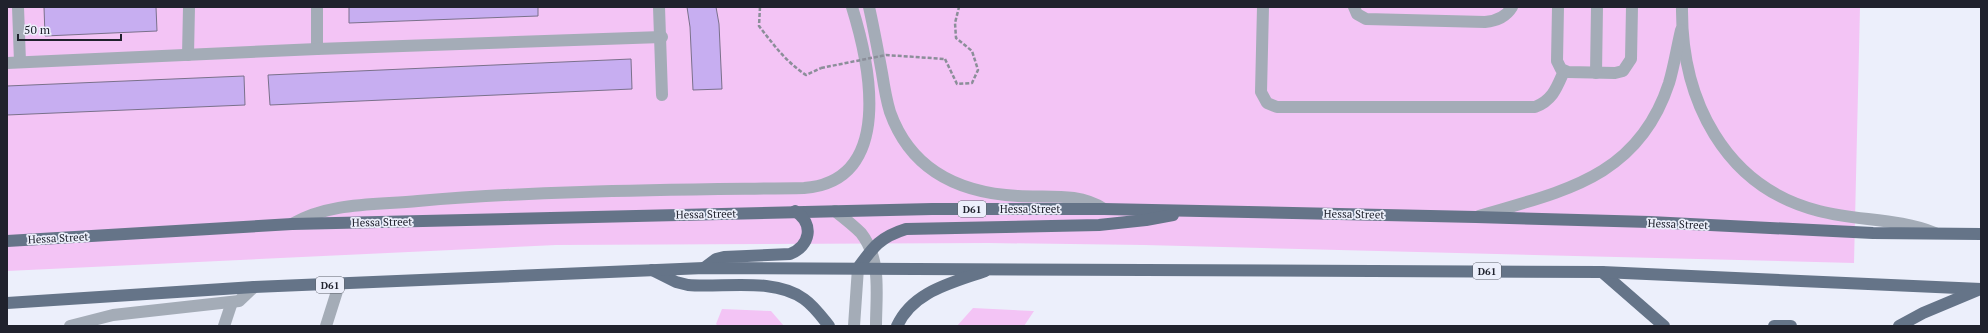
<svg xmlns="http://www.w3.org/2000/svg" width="1988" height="333" viewBox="0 0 1988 333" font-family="'PT Serif',serif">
<rect width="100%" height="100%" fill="#eceffb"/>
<!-- green -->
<g fill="#f3c4f5">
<path d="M7,7H1860L1854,263L1144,245L988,243L556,245L7,271Z"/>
<path d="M973,308L1033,311H1034L1024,326H957Z"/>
<path d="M722,309L771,311L784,326H718L716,324Z"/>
</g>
<!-- building -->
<g fill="#c7aef1" stroke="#7a718b">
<path d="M44,7H156L157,31L45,36Z"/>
<path d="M349,7H538V16L349,23Z"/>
<path d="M687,7H716L719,24L722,89L693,90L690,27Z"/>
<path d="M631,59L632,89L270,105L268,75Z"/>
<path d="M244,76L245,105L7,115V86Z"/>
</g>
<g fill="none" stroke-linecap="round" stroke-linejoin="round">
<!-- path -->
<g stroke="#8b8e99" stroke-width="2.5" stroke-dasharray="4 2" stroke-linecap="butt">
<path d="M760,7L759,26C773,44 786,62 806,75L821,68"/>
<path d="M945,59L957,84L972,83L978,70L972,51L956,38L955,23L959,7"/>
</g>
<!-- minor -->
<g stroke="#a4acb7" stroke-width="12">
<path d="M18,7L20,62"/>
<path d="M659,7L662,95"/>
<path d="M869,7C874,29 878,51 882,73C884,86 886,99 890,112C911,171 960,193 1018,196C1048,198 1078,192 1104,209"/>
<path d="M1263,7L1261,92L1267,103L1277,107H1535C1553,100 1557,87 1564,71"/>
<path d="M1354,7L1357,14L1366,19L1485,22C1497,21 1506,17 1512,7"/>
<path d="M1558,7L1557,61L1561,69L1568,72L1615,73L1623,71L1631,59L1632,7"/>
<path d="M1682,7C1681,99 1724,187 1819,211C1857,221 1898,218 1935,233"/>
<path d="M317,49V7"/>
<path d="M188,55L189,7"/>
<path d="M7,63L317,49L662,37"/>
<path d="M1596,73L1597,7"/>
<path d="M835,211C844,218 853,225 861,233C882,260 876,294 876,326"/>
<path d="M1479,216C1563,191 1638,178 1669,83C1674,66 1677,47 1681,30"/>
<path d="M292,224C329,202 376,205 418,201C547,190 675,190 804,188C895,181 870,65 852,7"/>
<path d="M70,326L113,315L239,301L254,287"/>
<path d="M224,326L232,302"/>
<path d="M326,326L339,285"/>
<path d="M854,326L858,268"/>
</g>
<!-- major -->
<g stroke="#657488" stroke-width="12">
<path d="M7,241L292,224L932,209H1104L1476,217L1650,222L1873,233L1981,234"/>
<path d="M704,268L716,259L724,257L790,254C810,246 815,224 795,211"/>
<path d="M858,268C873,247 880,237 906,229L1099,225L1146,220L1173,215"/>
<path d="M652,270L676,282L688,285C723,288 774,277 804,299C814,306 821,316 829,326"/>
<path d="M1602,272L1664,326"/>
<path d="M7,303L254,287L704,268L1602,272L1981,289"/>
<path d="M897,326C913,291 952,283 985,271"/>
<path d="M1774,326H1791"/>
<path d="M1899,326L1923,313L1978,290"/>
</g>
<!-- path-bridge -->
<path stroke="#8b8e99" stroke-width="2.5" stroke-dasharray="4 2" stroke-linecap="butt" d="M821,68L886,55L945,59"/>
</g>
<g text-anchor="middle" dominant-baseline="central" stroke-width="3.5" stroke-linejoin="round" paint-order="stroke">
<!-- shield labels -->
<g fill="#eceffb" stroke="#5d606b" stroke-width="1">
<rect x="958" y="201" width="28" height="16" rx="3"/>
<rect x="1473" y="263" width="28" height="16" rx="3"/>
<rect x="316" y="277" width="28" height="16" rx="3"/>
</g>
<g font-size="10" font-weight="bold" fill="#20222d">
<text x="972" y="209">D61</text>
<text x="1487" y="271">D61</text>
<text x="330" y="285">D61</text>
</g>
<!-- street labels -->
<g font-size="11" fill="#20222d" stroke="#eceffb">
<text x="1030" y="209">Hessa Street</text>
<text transform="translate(706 214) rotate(-1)">Hessa Street</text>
<text transform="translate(1354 214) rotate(1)">Hessa Street</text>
<text transform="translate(382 222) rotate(-1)">Hessa Street</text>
<text transform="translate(1678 224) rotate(2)">Hessa Street</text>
<text transform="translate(58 238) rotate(-3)">Hessa Street</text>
</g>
</g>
<!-- border -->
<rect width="1988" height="333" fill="none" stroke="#20222d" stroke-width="16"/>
<!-- scale -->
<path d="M18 34v6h103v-6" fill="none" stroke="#20222d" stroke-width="2"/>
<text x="24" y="34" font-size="12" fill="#20222d" stroke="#eceffb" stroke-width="3" paint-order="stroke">50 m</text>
</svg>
